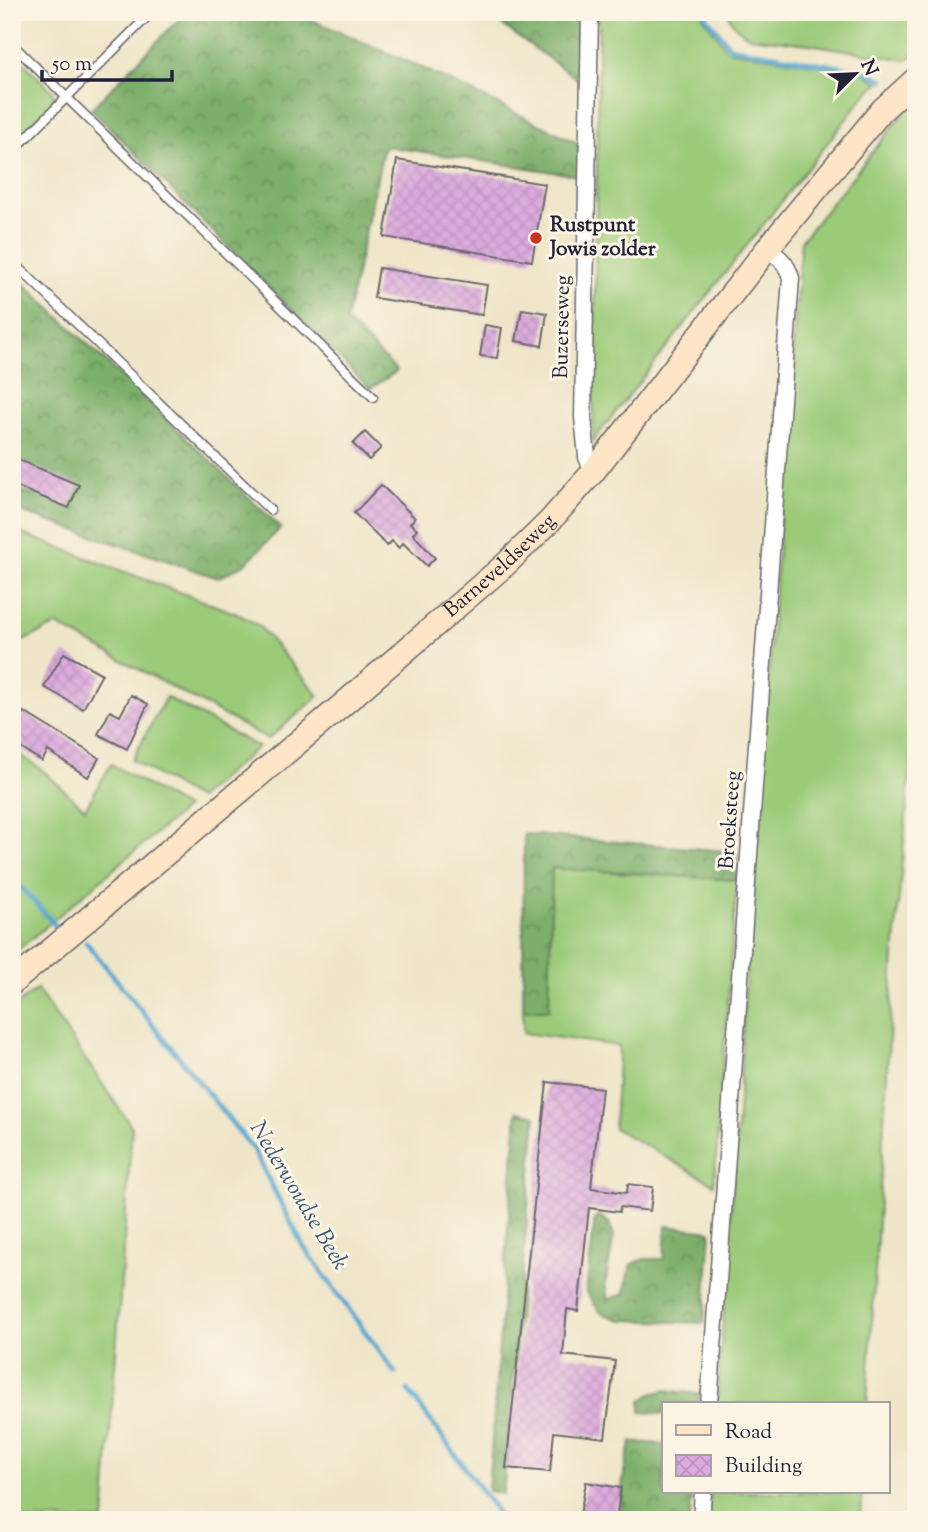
<svg xmlns="http://www.w3.org/2000/svg" width="928" height="1532" viewBox="0 0 928 1532" font-family="'Sorts Mill Goudy',serif">
<defs>
<pattern id="forest-crowns" width="20" height="18" patternUnits="userSpaceOnUse" patternTransform="scale(1.75)"><rect width="20" height="18" fill="#7caf69"/><path d="M2 6a3 3 0 1 1 6 0M12 15a3 3 0 1 1 6 0" fill="none" stroke="#658e58"/></pattern>
<pattern id="building-cross-hatch" width="8" height="8" patternUnits="userSpaceOnUse" patternTransform="scale(1.75)"><rect width="8" height="8" fill="#dcabdd"/><path d="M0 0l8 8M0 8l8-8" fill="none" stroke="#bc93bf"/></pattern>
</defs>
<rect width="100%" height="100%" fill="#fcf5e5"/>
<filter id="ink" filterUnits="userSpaceOnUse"><feTurbulence type="fractalNoise" baseFrequency=".0143" numOctaves="2"/><feDisplacementMap in="SourceGraphic" scale="14" xChannelSelector="R" yChannelSelector="G"/><feConvolveMatrix kernelMatrix="1 2 1 2 8 2 1 2 1" color-interpolation-filters="sRGB"/></filter>
<filter id="wash" filterUnits="userSpaceOnUse"><feTurbulence type="fractalNoise" baseFrequency=".00686" numOctaves="4" result="noise"/><feDisplacementMap in="SourceGraphic" scale="28" xChannelSelector="R" yChannelSelector="G"/><feGaussianBlur stdDeviation="1.57" result="paint"/><feColorMatrix in="noise" values="0 0 0 0 0 0 0 0 0 0 0 0 0 0 0 0 0 1.4 0 .05"/><feComposite in="paint" operator="in"/></filter>
<g filter="url(#wash)">
<rect width="100%" height="100%" fill="#efe6c9"/>
<!-- grass -->
<g fill="#9bcb79" stroke="#5e765a" stroke-width="2">
<path d="M599,12H700L727,50L861,72L879,83L866,94L593,441Z"/>
<path d="M727,12H916V52L907,60L809,44L749,37L734,25Z"/>
<path d="M12,51L53,92L55,99L12,144Z"/>
<path d="M916,103V700L894,956L867,1404H717L740,1087L745,990L801,241L903,114Z"/>
<path d="M12,530L238,614L259,626L319,696L268,739L57,625L12,646Z"/>
<path d="M166,697L258,747L198,799L132,760Z"/>
<path d="M12,749L42,770L85,809L111,764L186,808L12,955Z"/>
<path d="M551,868L737,880L714,1184L614,1128L619,1046L523,1033V1010H549Z"/>
<path d="M37,989L132,1127L104,1520H12V1009Z"/>
<path d="M710,1492H862L860,1520H708Z"/>
</g>
<!-- forest -->
<g fill="url(#forest-crowns)" stroke="#4f6852" stroke-width="2">
<path d="M186,12H294L416,65L578,143L580,176L384,146L346,321L397,371L370,389L91,109Z"/>
<path d="M484,12H579L576,78Z"/>
<path d="M12,272L281,528L245,564L218,578L12,509Z"/>
<path d="M524,834L737,852V880L552,868L549,1010H523Z"/>
<path d="M517,1112L536,1116L503,1494L488,1491Z"/>
<path d="M600,1216L609,1223L614,1235L605,1285L608,1300L625,1293L628,1274L632,1264L644,1259H664L666,1226L711,1231L704,1323L621,1320L601,1313L586,1292L595,1218Z"/>
<path d="M666,1390L699,1394L698,1404H664V1414L641,1412V1401L651,1394Z"/>
<path d="M632,1442L664,1444V1492H692L690,1520H622C619,1493 624,1467 632,1442Z"/>
</g>
<g fill="none" stroke-linecap="round" stroke-linejoin="round">
<!-- stream -->
<g stroke="#57a7d1" stroke-width="5">
<path d="M703,12L730,47L867,72L883,80"/>
<path d="M12,877L55,925"/>
<path d="M86,942L253,1149L303,1246L395,1373"/>
<path d="M408,1390L503,1520"/>
</g>
</g>
<g id="blocks">
<!-- building -->
<g fill="url(#building-cross-hatch)">
<path d="M397,160L545,184L532,261L384,237Z"/>
<path d="M379,268L487,285L482,315L374,298Z"/>
<path d="M522,309L547,313L542,346L516,341Z"/>
<path d="M485,325L502,328L497,358L480,356Z"/>
<path d="M365,432L381,448L369,460L353,444Z"/>
<path d="M12,457L79,485L69,508L12,485Z"/>
<path d="M381,485L415,518L410,523L417,529L413,534L435,558L427,566L403,543L399,548L392,541L387,546L354,513Z"/>
<path d="M64,653L102,674L83,709L44,687Z"/>
<path d="M131,695L148,704L127,749L98,734L110,711L120,716Z"/>
<path d="M24,712L99,758L88,777L48,751L42,761L12,743V732Z"/>
<path d="M547,1082L602,1088L591,1188L627,1193L628,1184L653,1187L650,1211L620,1207L619,1212L589,1208L578,1311L567,1309L563,1355L615,1361L605,1438L554,1432L550,1472L506,1468Z"/>
<path d="M586,1482L621,1488L616,1520H579Z"/>
</g>
</g>
</g>
<g filter="url(#ink)">
<use href="#blocks" fill-opacity="0" stroke="#6a676d" stroke-width="2"/>
<g fill="none" stroke-linecap="round" stroke-linejoin="round">
<defs>
<g id="service">
<path d="M12,44L373,397"/>
<path d="M12,152L152,12"/>
<path d="M12,261L270,510"/>
</g>
<g id="minor">
<path d="M590,12L583,417L587,457L593,472"/>
<path d="M709,1404L791,278C787,264 780,257 767,249"/>
<path d="M701,1520L703,1492"/>
</g>
<g id="secondary">
<path id="s1" d="M12,983L340,707L506,564L549,522L593,472L767,249L882,110L916,79"/>
</g>
</defs>
<!-- service casing -->
<use href="#service" stroke="#6a676d" stroke-width="11"/>
<!-- minor casing -->
<use href="#minor" stroke="#6a676d" stroke-width="19"/>
<!-- secondary casing -->
<use href="#secondary" stroke="#6a676d" stroke-width="26"/>
<!-- service -->
<use href="#service" stroke="#fff" stroke-width="8"/>
<!-- minor -->
<use href="#minor" stroke="#fff" stroke-width="16"/>
<!-- secondary -->
<use href="#secondary" stroke="#fee5c5" stroke-width="23"/>
</g>
</g>
<!-- markers -->
<circle fill="#c8321e" stroke="#fcf5e5" stroke-width="2.5" cx="536" cy="238" r="7"/>
<g text-anchor="middle" dominant-baseline="central" stroke-width="6" stroke-linejoin="round" paint-order="stroke">
<!-- poi labels -->
<g font-size="21" font-weight="bold" fill="#22223b" stroke="#fcf5e5" text-anchor="start">
<text x="550" y="226">Rustpunt<tspan x="550" dy="24">Jowis zolder</tspan></text>
</g>
<!-- street labels -->
<g font-size="21" fill="#22223b" stroke="#fcf5e5">
<text transform="translate(563 327) rotate(-89)">Buzerseweg</text>
<text stroke="none"><textPath href="#s1" startOffset="642">Barneveldseweg</textPath></text>
<text transform="translate(731 820) rotate(-86)">Broeksteeg</text>
</g>
<!-- water labels -->
<g font-size="23" font-style="italic" fill="#375777" stroke="#fcf5e5">
<text transform="translate(298 1196) rotate(59)">Nederwoudse Beek</text>
</g>
</g>
<!-- margin -->
<rect width="928" height="1532" fill="none" stroke="#fcf5e5" stroke-width="42"/>
<!-- legend -->
<rect x="662" y="1402" width="228" height="91" fill="#fcf5e5" stroke="#a5a1a1" stroke-width="2"/>
<rect x="676" y="1425" width="35" height="10" fill="#fee5c5" stroke="#a5a1a1" stroke-width="2"/>
<text x="725" y="1438" font-size="21" fill="#22223b">Road</text>
<rect x="676" y="1455" width="35" height="21" fill="url(#building-cross-hatch)" stroke="#a5a1a1" stroke-width="2"/>
<text x="725" y="1472" font-size="21" fill="#22223b">Building</text>
<!-- north arrow -->
<g transform="translate(855 74) rotate(66)" stroke="#fcf5e5" stroke-width="5" paint-order="stroke">
<path d="M0-5L12 26L0 18L-12 26Z" fill="#22223b"/>
<text y="-10" font-size="19" font-weight="bold" text-anchor="middle" fill="#22223b">N</text>
</g>
<!-- scale -->
<path d="M42 70v10h130v-10" fill="none" stroke="#22223b" stroke-width="3.5"/>
<text x="52" y="70" font-size="21" fill="#22223b" stroke="#fcf5e5" stroke-width="5" paint-order="stroke">50 m</text>
</svg>
